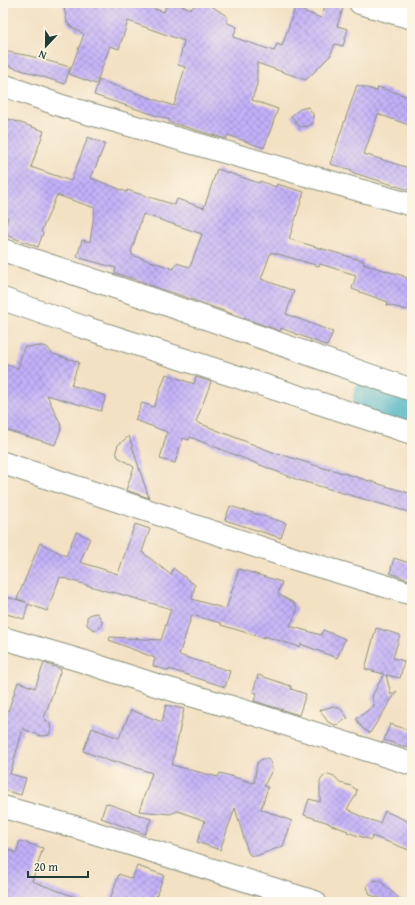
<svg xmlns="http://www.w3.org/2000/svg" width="415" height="905" viewBox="0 0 415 905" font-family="'Gentium Book Plus',serif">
<defs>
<pattern id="building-cross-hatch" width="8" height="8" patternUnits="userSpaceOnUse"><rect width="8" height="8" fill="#c3b0f9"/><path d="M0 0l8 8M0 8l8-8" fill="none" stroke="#9e90ca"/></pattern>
</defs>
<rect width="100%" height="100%" fill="#fcf5e5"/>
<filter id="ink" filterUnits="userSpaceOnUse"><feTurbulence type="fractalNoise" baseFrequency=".025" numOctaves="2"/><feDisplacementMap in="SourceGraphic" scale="8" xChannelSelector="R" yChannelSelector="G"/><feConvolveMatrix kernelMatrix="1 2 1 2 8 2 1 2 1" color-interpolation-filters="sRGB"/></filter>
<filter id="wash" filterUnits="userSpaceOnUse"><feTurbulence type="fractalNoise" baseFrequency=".012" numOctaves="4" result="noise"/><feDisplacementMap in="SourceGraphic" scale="16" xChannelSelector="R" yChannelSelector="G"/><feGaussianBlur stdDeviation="0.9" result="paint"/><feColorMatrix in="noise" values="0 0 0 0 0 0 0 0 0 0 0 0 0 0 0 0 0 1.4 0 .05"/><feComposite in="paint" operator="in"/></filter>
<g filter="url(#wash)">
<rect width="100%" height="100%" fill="#f3e1c4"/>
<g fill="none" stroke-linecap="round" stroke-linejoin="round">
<!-- river -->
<path stroke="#45b1c3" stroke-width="36" d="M371,397L412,411"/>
</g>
<g id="blocks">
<!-- building -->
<g fill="url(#building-cross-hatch)" fill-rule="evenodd">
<path d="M63,3H138L164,12L167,3H173L191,9L198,3H207L228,17L226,22L237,27L233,37L274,51L277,44L282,46L295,8L321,18L326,3L343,8L337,26L348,29L343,46L335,44L330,56L306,80L257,63V84L252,100L278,109L264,148L228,135L226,139L169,122L170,120L94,95L99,80L174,106L185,67L178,65L184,41L128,21L119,49L110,46L96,84L69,74L84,34L69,25L67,22Z"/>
<path d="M3,51L30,56L70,67L65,84L3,64Z"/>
<path d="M357,85L377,91L378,87L412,98V126L378,114L364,154L412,169V191L351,172L352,170L330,164Z"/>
<path d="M308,107L313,114V123L308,126L301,127L298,125L291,116L300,109Z"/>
<path d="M3,117L44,131L31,167L71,181L88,137L105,144L91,178L127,192V190L175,205L177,199L204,208L217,169L259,183L260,181L276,187L277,184L304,192L289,239L364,261L363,264L404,276V277L412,279V311L387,305L388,302L352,289L356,275L320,264L319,266L271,252L261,279L294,291L286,314L333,332L327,346L281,328L280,331L174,293L149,285V284L115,273L116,268L77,257L82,240L90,242L95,208L57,195L41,232L43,233L38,247L3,234L8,217L3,215ZM143,214L202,234L190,267L176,263L174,269L132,255V252H131Z"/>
<path d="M43,346L47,347L53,354L79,362L71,385L106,396L101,411L47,395L61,425V429L55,445L3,429V364L18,368L24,347Z"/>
<path d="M166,374L194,384L196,377L211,382L196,422L280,455V454L330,470V469L412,494V513L298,480L190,437L189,440L183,438L175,463L160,459L167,432L135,420L142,403L154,407Z"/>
<path d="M129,436L140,471L149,498L126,490L134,467L118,457L116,451L118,445Z"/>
<path d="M230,506L286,523L281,538L225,520Z"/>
<path d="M135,524L150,529L142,552L171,575L173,568L195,585L192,599L226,609L239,569L282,582L278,594L294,603L297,608V611L290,626L321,635L323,630L345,639L337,658L301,644L300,647L264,636V638L221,625V623L192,615L179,655L230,671L225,687L169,669V671L153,666L155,658L109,640L110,637L161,640L171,609L113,592V593L60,577L47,611L28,604L24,619L3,613V596L26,602L17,599L40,543L66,556L76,532L90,538L80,562L118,574Z"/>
<path d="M394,558L412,564V581L390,573Z"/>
<path d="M97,613L102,621L101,627L94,630L87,625V617L91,614Z"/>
<path d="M376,628L400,635L393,658L404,661L400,678L386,675L391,695L397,691L370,733L362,728L356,719L374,706L372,698L373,694L384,674L365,669Z"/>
<path d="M44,663L61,669L44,718L50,724L51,730L49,735L41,736L23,729L10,774L26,778L21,795L3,790V709L8,711L18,682L35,688Z"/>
<path d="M258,675L291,686V689L306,694L299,715L254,701L257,693L253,692Z"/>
<path d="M166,705L184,709L172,765L218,777L220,773L254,783L257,763L262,759H268L271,763L272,770L264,786L268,787L261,809L292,821L283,846L256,856L250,855L248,852L235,808L220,850L197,842L205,821L178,811L170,814L139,811L152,773L116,761L115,763L83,751L92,728L119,738L131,710L162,722Z"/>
<path d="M334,706L341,709L348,718L338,724L335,725L328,722L320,710Z"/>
<path d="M390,724L412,731V749L384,740Z"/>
<path d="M328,774L334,776L341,783L351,786L357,790L355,797L347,809L364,818L380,823L385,811L412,823V851L372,836L371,840L347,832L348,831L329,824V823L304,815L309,799L320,802V781L324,776Z"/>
<path d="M106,803L151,819L145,834L101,818Z"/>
<path d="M20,841L43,848L32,881L83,900V902H3V847L16,853Z"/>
<path d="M137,866L164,875L154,902H109L119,874L132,879Z"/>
<path d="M373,880L380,881L403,902H392L370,895L367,886Z"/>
</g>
</g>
</g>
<g filter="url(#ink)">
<use href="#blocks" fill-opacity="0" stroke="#898f7c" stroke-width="1"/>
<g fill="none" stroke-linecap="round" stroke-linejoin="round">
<defs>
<g id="minor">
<path d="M360,3L412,18"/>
<path d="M3,85L62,106L412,205"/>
<path d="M3,250L148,298L412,390"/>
<path d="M3,299L83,327L412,433"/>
<path d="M3,463L292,558L412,594"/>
<path d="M3,638L82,661L159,686L228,706L412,764"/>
<path d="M3,807L79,828L315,902"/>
</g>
</defs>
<!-- minor casing -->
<use href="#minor" stroke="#898f7c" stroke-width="24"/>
<!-- minor -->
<use href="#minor" stroke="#fff" stroke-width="22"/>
</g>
</g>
<!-- margin -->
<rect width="415" height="905" fill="none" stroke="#fcf5e5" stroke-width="16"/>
<!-- north arrow -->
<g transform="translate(46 46) rotate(202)" stroke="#fcf5e5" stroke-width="3" paint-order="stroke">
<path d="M0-3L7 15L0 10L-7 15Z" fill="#1f3d34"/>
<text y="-6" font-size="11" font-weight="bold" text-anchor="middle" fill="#1f3d34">N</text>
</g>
<!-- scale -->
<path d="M28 871v6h60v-6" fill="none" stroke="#1f3d34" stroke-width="2"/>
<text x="34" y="871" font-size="12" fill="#1f3d34" stroke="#fcf5e5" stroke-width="3" paint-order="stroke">20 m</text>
</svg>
